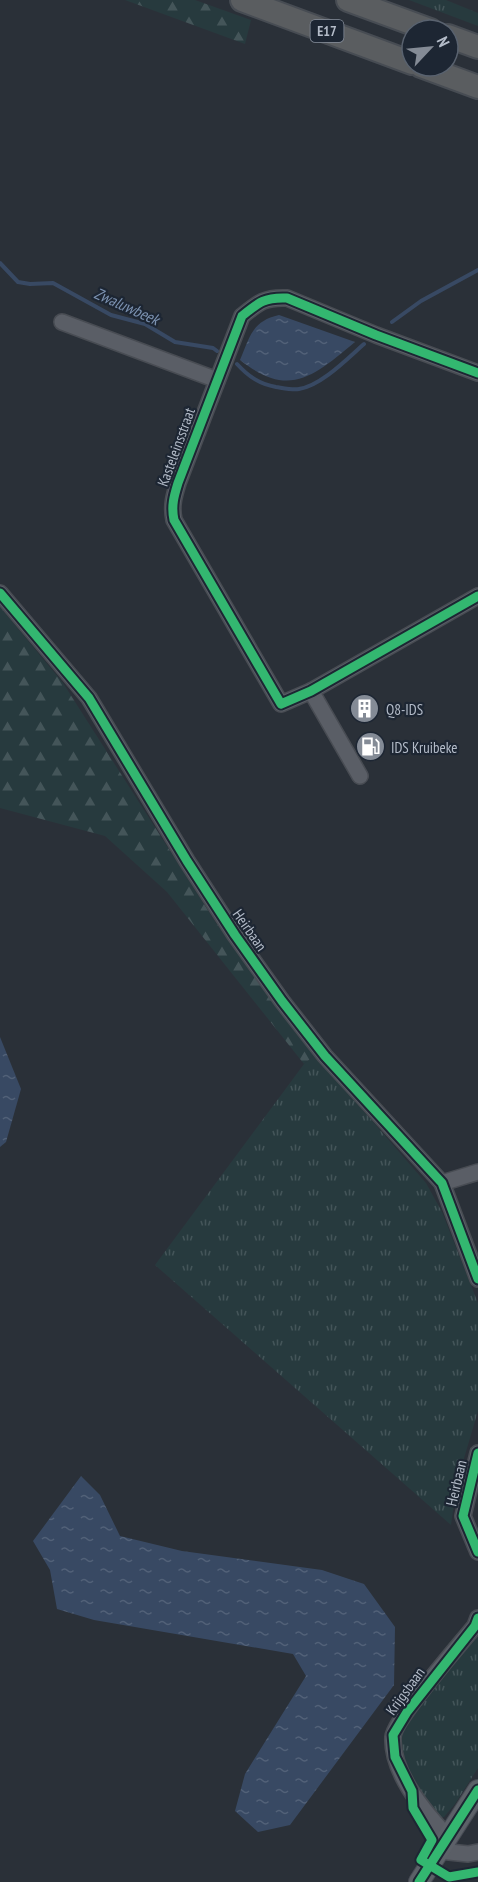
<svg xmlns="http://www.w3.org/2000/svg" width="478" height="1882" viewBox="0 0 478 1882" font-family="'PT Sans Narrow',sans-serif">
<defs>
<pattern id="grass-tufts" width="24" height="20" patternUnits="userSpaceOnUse" patternTransform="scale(1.5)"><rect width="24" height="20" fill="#273a3e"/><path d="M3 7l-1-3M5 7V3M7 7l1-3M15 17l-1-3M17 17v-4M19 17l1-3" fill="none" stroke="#445559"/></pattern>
<pattern id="forest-firs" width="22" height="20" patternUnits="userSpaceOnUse" patternTransform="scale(1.5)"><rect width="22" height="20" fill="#273a3e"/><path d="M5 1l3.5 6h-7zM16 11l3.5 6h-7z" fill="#445559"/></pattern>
<pattern id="water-ripples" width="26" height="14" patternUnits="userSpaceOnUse" patternTransform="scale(1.5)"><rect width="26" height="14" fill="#384963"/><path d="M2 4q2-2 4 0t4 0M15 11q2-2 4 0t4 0" fill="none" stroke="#526178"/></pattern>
</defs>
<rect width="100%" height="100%" fill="#2a3038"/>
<!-- grass -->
<g fill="url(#grass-tufts)">
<path d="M409,0H446L478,13V26Z"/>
<path d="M315,1055L426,1183L442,1212L478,1303V1411L457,1482L451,1525L155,1265L304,1064Z"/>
<path d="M478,1632V1768L455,1804L444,1817H438L432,1812L408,1767L401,1750V1736L411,1719Z"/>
</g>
<!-- forest -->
<g fill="url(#forest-firs)">
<path d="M125,0H195L251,20L245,44Z"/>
<path d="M0,607L63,683L216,923L315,1055L304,1064L167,892L105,836L0,808Z"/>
</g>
<!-- water -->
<g fill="url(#water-ripples)">
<path d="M279,315L355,342C314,376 289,399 240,360C250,337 252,321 279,315Z"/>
<path d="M0,1037L21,1089L6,1142L0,1147Z"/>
<path d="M81,1476L100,1495L120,1536L182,1551L322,1570L364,1584L395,1627L394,1685L290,1825L258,1832L235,1811L245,1774L306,1676L293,1654L94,1620L57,1609L50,1570L33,1541Z"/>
</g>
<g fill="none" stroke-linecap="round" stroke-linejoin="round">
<!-- stream -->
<g stroke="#384963" stroke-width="4">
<path d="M0,263L18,282L30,284L53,283L111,315L145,324L175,342L213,348L217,351"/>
<path d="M392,322L421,301L478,270"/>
<path d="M237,364C248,376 259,384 276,387C283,388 292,390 299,389C321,386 348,358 364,344"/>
</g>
<defs>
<g id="minor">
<path d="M62,322L217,380"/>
<path d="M478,373L376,335L287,298C265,297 259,302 242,316L178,483C174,496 171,506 174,520L281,704L311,691L478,596"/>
<path d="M0,593L89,698L187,861L235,935L282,1001L325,1056L442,1183L478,1279"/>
<path d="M311,691L360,776"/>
<path d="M442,1183L478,1172"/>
<path d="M478,1453L463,1516L478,1552"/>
<path d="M448,1837C425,1813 391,1772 393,1737C394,1720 460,1644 475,1626L478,1618"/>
<path d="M440,1851L468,1854L478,1852"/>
</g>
<path id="major" d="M419,1882L478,1790"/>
<g id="highway">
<path d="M242,0L412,63"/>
<path d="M348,0L430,30"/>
<path d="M448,36L478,47"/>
<path d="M421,66L478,87"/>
</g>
</defs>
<!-- minor casing -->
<use href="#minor" stroke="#484c53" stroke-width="18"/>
<!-- major casing -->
<use href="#major" stroke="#484c55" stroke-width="22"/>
<!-- highway casing -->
<use href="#highway" stroke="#474c53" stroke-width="26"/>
<!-- minor -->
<use href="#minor" stroke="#5a5e66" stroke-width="15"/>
<!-- major -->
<use href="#major" stroke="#5c6168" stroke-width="20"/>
<!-- highway -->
<use href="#highway" stroke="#5a5d60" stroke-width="22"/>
<defs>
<g id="cycleway">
<path d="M478,373L376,335L287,298C265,297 259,302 242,316L178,483C174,496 171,506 174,520L281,704L311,691L478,596"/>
<path d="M0,593L89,698L187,861L235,935L282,1001L325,1056L442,1183L478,1279"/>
<path d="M478,1453L463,1516L478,1552"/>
<path d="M478,1618L475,1626L407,1712L393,1735L395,1757L412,1791L413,1808L432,1840L421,1860L449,1877L478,1872"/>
<path d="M419,1882L478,1790"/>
</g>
</defs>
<!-- cycleway casing -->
<use href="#cycleway" stroke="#1d2633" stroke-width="13"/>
<!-- cycleway -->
<use href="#cycleway" stroke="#33b770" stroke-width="9"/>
</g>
<!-- icons -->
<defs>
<symbol id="building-disc" viewBox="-11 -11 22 22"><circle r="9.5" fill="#848b96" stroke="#1d2633"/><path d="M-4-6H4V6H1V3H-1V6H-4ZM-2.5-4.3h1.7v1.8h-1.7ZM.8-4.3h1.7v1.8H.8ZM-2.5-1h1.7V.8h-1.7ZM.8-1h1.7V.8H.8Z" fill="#fff"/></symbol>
<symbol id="fuel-disc" viewBox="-11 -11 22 22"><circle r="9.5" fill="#848b96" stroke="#1d2633"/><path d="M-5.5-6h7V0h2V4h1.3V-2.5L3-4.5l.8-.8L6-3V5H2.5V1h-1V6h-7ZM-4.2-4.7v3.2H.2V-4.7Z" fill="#fff"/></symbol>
</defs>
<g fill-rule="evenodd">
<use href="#building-disc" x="348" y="692" width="33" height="33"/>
<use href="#fuel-disc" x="354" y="730" width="33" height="33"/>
</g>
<g text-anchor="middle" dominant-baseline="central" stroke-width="4.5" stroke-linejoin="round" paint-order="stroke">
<!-- shield labels -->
<rect fill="#1d2633" stroke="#878f9c" stroke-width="1.5" x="310.5" y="20" width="33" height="22" rx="4.5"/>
<g font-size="14" font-weight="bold" fill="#b4bcc9">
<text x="327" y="31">E17</text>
</g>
<!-- street labels -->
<g font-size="15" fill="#b4bcc9" stroke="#1d2633">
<text transform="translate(176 447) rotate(-70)">Kasteleinsstraat</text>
<text transform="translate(250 930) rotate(55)">Heirbaan</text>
<text transform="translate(456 1483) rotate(-77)">Heirbaan</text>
<text transform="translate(405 1691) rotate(-54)">Krijgsbaan</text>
</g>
<!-- poi labels -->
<g font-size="15" fill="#b4bcc9" stroke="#1d2633" text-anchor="start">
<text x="386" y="709">Q8-IDS</text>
<text x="391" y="747">IDS Kruibeke</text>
</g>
<!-- water labels -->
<g font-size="16" font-style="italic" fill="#7c92b1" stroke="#1d2633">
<text transform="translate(127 306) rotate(24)">Zwaluwbeek</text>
</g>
</g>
<!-- north arrow -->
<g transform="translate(430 48) rotate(64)"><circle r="28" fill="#1d2633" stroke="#59626f" stroke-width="1.5"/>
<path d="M0-4.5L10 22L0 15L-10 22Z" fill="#848b96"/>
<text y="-9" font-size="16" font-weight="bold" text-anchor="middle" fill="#b4bcc9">N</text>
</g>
</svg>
